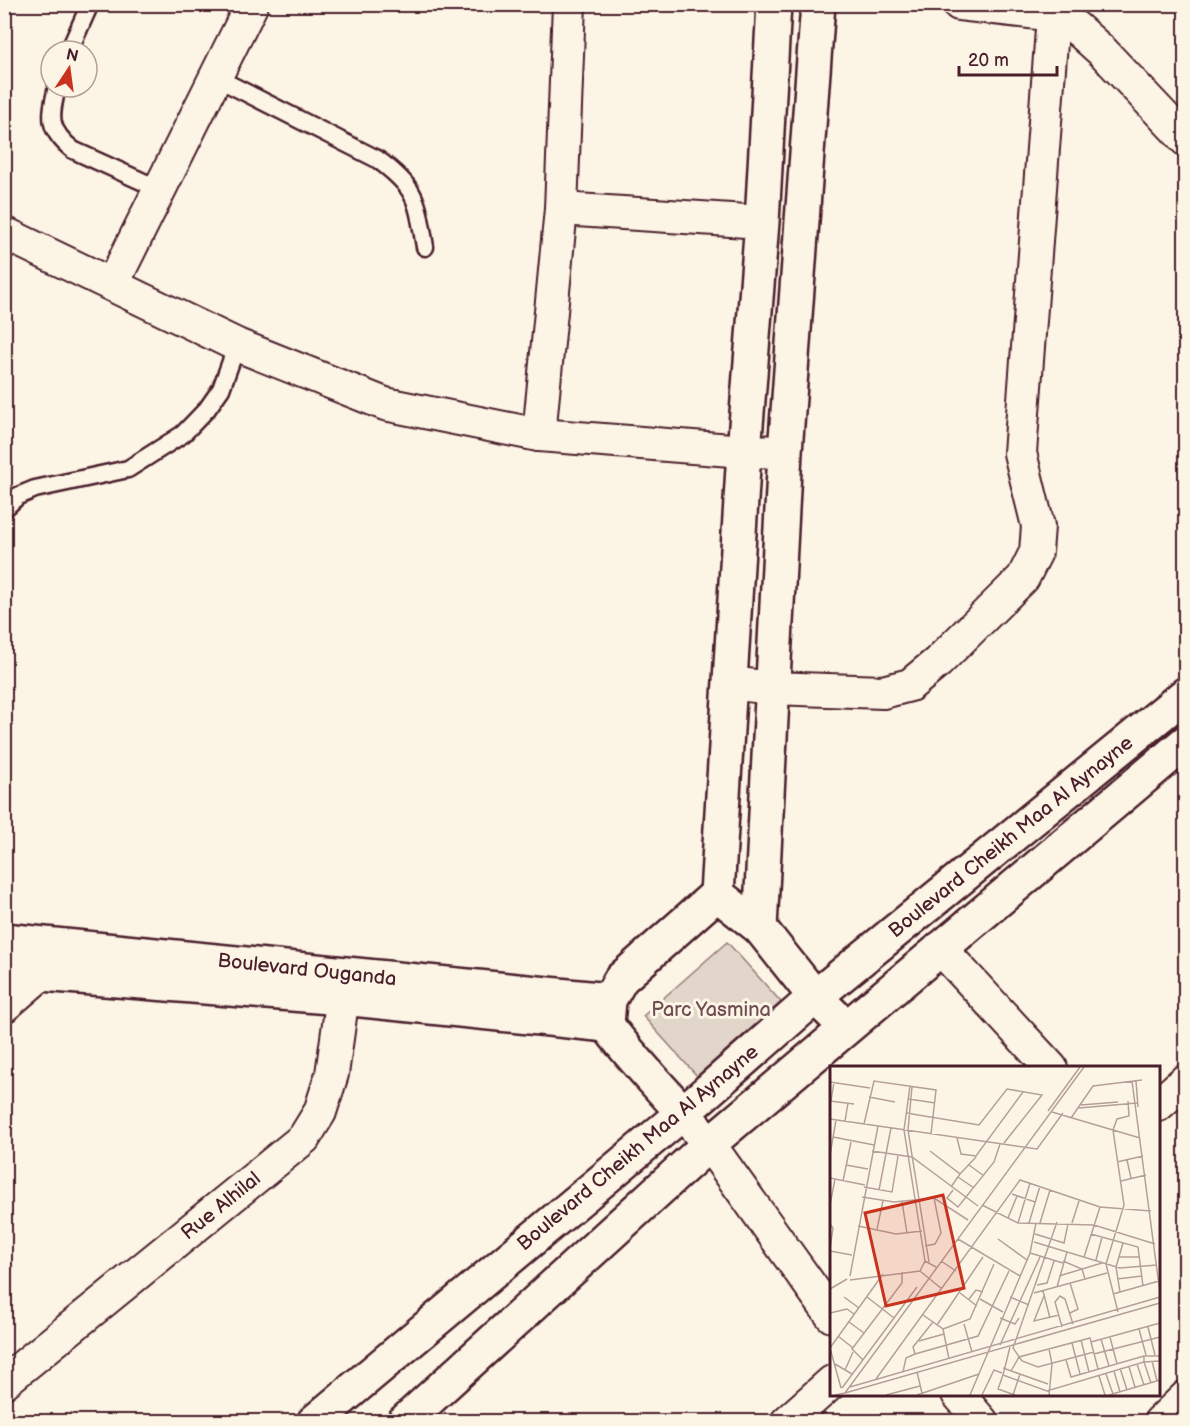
<svg xmlns="http://www.w3.org/2000/svg" width="1190" height="1426" viewBox="0 0 1190 1426" font-family="'Balsamiq Sans',sans-serif">
<rect width="100%" height="100%" fill="#fcf5e5"/>
<filter id="ink" filterUnits="userSpaceOnUse"><feTurbulence type="fractalNoise" baseFrequency=".0167" numOctaves="2"/><feDisplacementMap in="SourceGraphic" scale="12" xChannelSelector="R" yChannelSelector="G"/><feConvolveMatrix kernelMatrix="1 2 1 2 8 2 1 2 1" color-interpolation-filters="sRGB"/></filter>
<g filter="url(#ink)">
<!-- green -->
<path fill="#e2d5ca" stroke="#967a7a" stroke-width="1.5" d="M727,942L781,1002L697,1076L643,1016Z"/>
<g fill="none" stroke-linecap="round" stroke-linejoin="round">
<defs>
<g id="service">
<path d="M69,51L90,4"/>
<path d="M215,77L377,159C418,189 417,200 425,247"/>
<path d="M57,87C50,117 47,129 73,150L159,189"/>
<path d="M4,509L18,496L35,489L128,469L183,434L207,409L221,389L237,345"/>
</g>
<g id="minor">
<path d="M959,4L1038,13L1053,16L1075,27L1104,53L1186,140"/>
<path d="M561,209L762,222"/>
<path d="M4,233L237,345L385,404L539,435L744,451L785,452"/>
<path d="M112,285L252,4"/>
<path d="M539,435L561,209L569,4"/>
<path d="M730,683L772,688L883,692L910,685L938,662L1023,578L1036,552L1038,526L1020,453L1053,16"/>
<path d="M940,948L1051,1068"/>
<path d="M4,1006L40,975L53,957"/>
<path d="M1158,1105L1186,1080"/>
<path d="M709,1144L832,1316"/>
<path d="M4,1382L304,1138L320,1112L332,1074L346,974"/>
<path d="M958,1394L982,1422"/>
<path d="M787,1422L832,1382"/>
<path d="M1160,1422L1186,1397"/>
</g>
<g id="tertiary">
<path d="M717,894L744,451L762,222L774,4"/>
<path d="M760,928L785,452L818,4"/>
<path d="M4,940L609,1000"/>
<path d="M4,971L342,998L607,1025"/>
<path d="M709,1144C677,1103 638,1067 607,1025L609,1000L621,979L717,894L760,928L815,997L846,1027"/>
</g>
<g id="secondary">
<path d="M314,1422L684,1112L815,997L1186,694"/>
<path d="M404,1422L709,1144L1186,742"/>
</g>
</defs>
<!-- service casing -->
<use href="#service" stroke="#4a1f2b" stroke-width="21"/>
<!-- minor casing -->
<use href="#minor" stroke="#4a1f2b" stroke-width="36"/>
<!-- tertiary casing -->
<use href="#tertiary" stroke="#4a1f2b" stroke-width="38"/>
<!-- secondary casing -->
<use href="#secondary" stroke="#4a1f2b" stroke-width="38"/>
<!-- service -->
<use href="#service" stroke="#fcf5e5" stroke-width="16"/>
<!-- minor -->
<use href="#minor" stroke="#fcf5e5" stroke-width="32"/>
<!-- tertiary -->
<use href="#tertiary" stroke="#fcf5e5" stroke-width="33"/>
<!-- secondary -->
<use href="#secondary" stroke="#fcf5e5" stroke-width="33"/>
</g>
</g>
<g text-anchor="middle" dominant-baseline="central" stroke-width="6" stroke-linejoin="round" paint-order="stroke">
<!-- street labels -->
<g font-size="20" fill="#4a1f2b" stroke="#fcf5e5">
<text transform="translate(1011 837) rotate(-39)">Boulevard Cheikh Maa Al Aynayne</text>
<text transform="translate(307 970) rotate(6)">Boulevard Ouganda</text>
<text transform="translate(638 1148) rotate(-40)">Boulevard Cheikh Maa Al Aynayne</text>
<text transform="translate(221 1206) rotate(-39)">Rue Alhilal</text>
</g>
<!-- park labels -->
<g font-size="20" fill="#704c53" stroke="#fcf5e5">
<text x="711" y="1010">Parc Yasmina</text>
</g>
</g>
<!-- overview -->
<g transform="translate(830 1066)">
<rect width="330" height="330" fill="#fcf5e5"/>
<path fill="none" stroke="#b59f9b" stroke-width="1.5" d="M302,15L330,227M306,15L308,41M0,16L40,22M80,20L74,64L95,195M82,21L78,64L99,196M39,31L65,36M79,33L105,37M0,35L24,38M1,35L4,16M251,39L288,36M249,42L307,37M218,45L250,1M222,46L310,72M76,47L149,59L177,23L212,29L174,77M241,52L263,20L312,14M0,53L207,83L233,47M15,55L18,37M34,58L44,15L106,24L101,68M3,71L44,79M127,72L131,88L146,90L193,26M42,85L82,91L148,140M100,85L130,108L121,121M0,89L6,54M297,94L301,112M287,96L313,90M16,99L38,103M139,99L154,110M130,108L146,91M128,111L144,122M0,112L35,119M13,115L21,76M291,115L316,109M34,121L62,126L68,90M49,124L61,62M123,124L117,132L128,141L164,96L170,78M182,128L205,136M32,131L64,136L104,132L138,154M72,136L77,167M0,139L5,113M152,139L188,157L264,159L325,178M178,152L187,130M227,156L183,282L192,295L208,301L264,286M188,157L200,117M199,157L210,120M210,157L220,124M242,157L249,135M0,158L3,162L0,182M28,160L66,168L92,165M47,163L53,135M205,168L234,177L238,158M261,168L308,181L313,220M128,173L190,210M168,173L197,194M204,176L290,202L327,199M95,180L105,178L111,167L104,132M0,185L22,189M200,187L233,197M254,191L270,141M289,191H309M266,194L272,171M111,195L126,205M233,195L252,203L255,213M106,201L95,195L90,205L112,223M20,210L48,60M229,210L272,197M287,213L312,210M20,214L90,205M207,219L217,217L224,195M227,221L237,186M0,223L17,213M213,225L220,252M290,226L286,201L293,177M130,227L147,240M204,227L277,207M283,228L329,215M214,230L204,255L229,249M14,231L29,242M37,231L64,252M180,231L199,239M139,233L146,224L153,226M150,233L173,246M288,246L276,198L294,139L283,64L287,53L299,50L298,35M0,247L17,243L24,248M240,247L248,243L240,217M93,249L113,263L119,293M170,252L185,258L189,252M19,256L34,267M103,256L83,281L85,288L148,270L179,205M134,258L142,286M107,259L153,191M232,261L225,236L230,230L235,233L243,258M318,261L325,289M113,263L140,253L164,198M309,263L316,289M8,270L23,282M280,271L287,298M271,273L279,300M251,274L259,306M89,275L114,268M261,276L330,257M242,277L250,308M170,279L210,191M180,281L173,309L217,325L314,296V290M0,282L53,208M0,282L11,322M219,283L222,298L219,329M264,288L330,271M33,294L22,283L72,217V206M236,294L241,311L314,290H330M322,295L327,315M5,298L22,308M307,298L314,319M299,301L305,321M173,302L218,318M290,302L297,324M15,304L23,286M181,305L189,291L260,272L268,303M284,305L290,326M73,306L76,292L85,288M87,306L92,327M276,308L283,328M173,309L168,323L185,329M269,310L275,329M46,313L190,114L270,141L321,145M321,317L314,296L330,295M20,321L330,231M12,322L87,221M15,327L330,237M5,329L15,327L254,1M56,329L90,320M87,329L149,308M140,329L200,187L206,157M152,329L164,304L172,307M183,329L190,308M279,329L330,314"/>
<path fill="#c8321e" fill-opacity="0.15" stroke="#c8321e" stroke-width="3" d="M113,129L134,222L56,240L35,147Z"/>
<rect width="330" height="330" fill="none" stroke="#4a1f2b" stroke-width="3"/>
</g>
<!-- margin -->
<rect width="1190" height="1426" fill="none" stroke="#fcf5e5" stroke-width="24"/>
<rect x="12" y="12" width="1166" height="1402" fill="none" stroke="#4a1f2b" stroke-width="2" filter="url(#ink)"/>
<!-- north arrow -->
<g transform="translate(69 69) rotate(13)"><circle r="28" fill="#fcf5e5" stroke="#b59f9b" stroke-width="1.5"/>
<path d="M0-4.5L10 22L0 15L-10 22Z" fill="#c8321e"/>
<text y="-9" font-size="16" font-weight="bold" text-anchor="middle" fill="#4a1f2b">N</text>
</g>
<!-- scale -->
<path d="M959 66v9h98v-9" fill="none" stroke="#4a1f2b" stroke-width="3"/>
<text x="968" y="66" font-size="18" fill="#4a1f2b" stroke="#fcf5e5" stroke-width="4.5" paint-order="stroke">20 m</text>
</svg>
